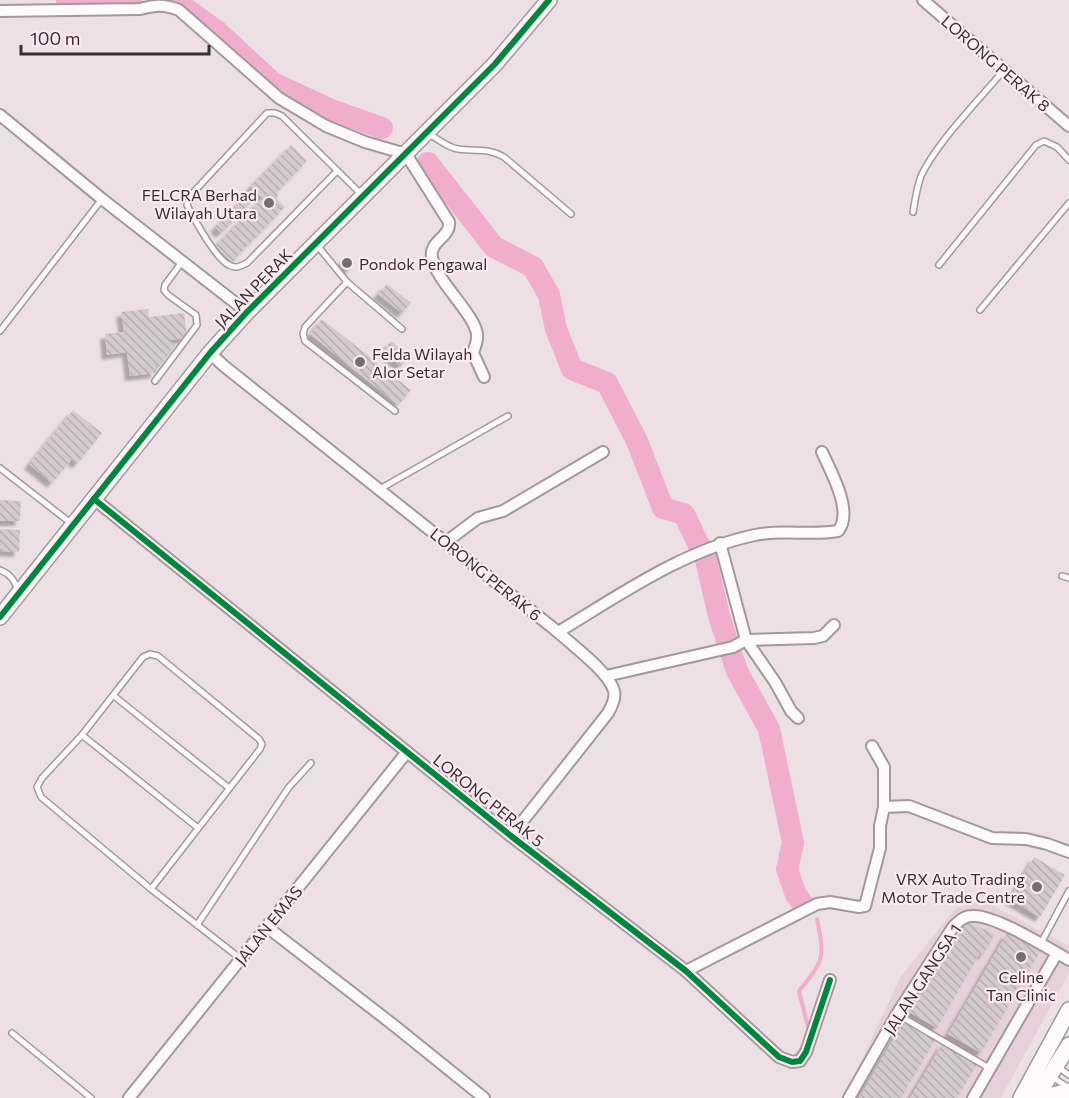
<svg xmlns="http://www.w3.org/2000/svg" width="1069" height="1098" viewBox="0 0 1069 1098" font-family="Commissioner,sans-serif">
<defs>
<pattern id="building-back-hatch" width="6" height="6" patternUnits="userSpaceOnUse" patternTransform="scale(1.5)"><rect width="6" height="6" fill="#d3cace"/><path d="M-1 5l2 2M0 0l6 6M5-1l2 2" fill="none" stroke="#b6aeb2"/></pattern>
<filter id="shadow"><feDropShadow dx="-5" dy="5" stdDeviation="1.5" flood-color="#0004"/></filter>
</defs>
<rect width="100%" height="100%" fill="#ece0e5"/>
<!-- built -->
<path fill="#e6d1da" d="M984,901L1069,946V973L1001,1098H844L901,976L955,909L969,903Z"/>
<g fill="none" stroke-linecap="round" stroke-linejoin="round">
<!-- stream -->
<g stroke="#f0aecc" stroke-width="4">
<path d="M809,1031L799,991C824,961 825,957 817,919"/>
<path d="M793,1060L803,1047"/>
</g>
<!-- river -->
<g stroke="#f0aecc" stroke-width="22">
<path d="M67,0L79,3L131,0"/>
<path d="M174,0L218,32L273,83L329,109L382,128"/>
<path d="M428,163L494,247L533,267L549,295L556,329L572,369L607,383L637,441L663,508L684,514L706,560L719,616L737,671L769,729L793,843L787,869L796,895L804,905"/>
</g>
</g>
<!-- building -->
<g fill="url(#building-back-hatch)" filter="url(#shadow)">
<path d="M291,145L307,161L278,191L277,199L285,207L232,262L215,246L262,198L250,187Z"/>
<path d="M247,194L253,200L221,233L215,227Z"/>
<path d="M347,256L355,263L348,271L340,263Z"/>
<path d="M387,284L411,303L402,313L378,294Z"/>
<path d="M148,309L149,317L184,313L187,338L168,340L175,346L159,367L155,364L156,373L130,376L127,352L107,355L105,334L124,332L121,312Z"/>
<path d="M322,319L411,390L398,405L310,334Z"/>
<path d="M391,341L409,356L401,366L382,351Z"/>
<path d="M73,410L102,433L77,464L72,459L52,483L29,464Z"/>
<path d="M0,500L21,501L20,521H0Z"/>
<path d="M0,529L20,530L19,552L0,551Z"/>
<path d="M1034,857L1065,875L1040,917L1009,899Z"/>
<path d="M970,923L995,934L983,955L980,953L937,1028L909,1012L958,927Z"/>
<path d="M1007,933L1041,950L981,1053L948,1034Z"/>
<path d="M904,1021L935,1040L901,1098H859Z"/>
<path d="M942,1044L977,1064L957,1098H910Z"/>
</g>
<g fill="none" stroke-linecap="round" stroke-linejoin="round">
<defs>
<g id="lane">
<path d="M429,134C438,139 448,148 458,149C477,152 486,147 504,157L571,214"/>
<path d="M337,171L247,263C241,266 236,269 229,265C216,259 194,219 187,205L190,196L267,113H275L282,116L362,195"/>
<path d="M913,212C915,200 917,187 921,176C937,142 979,100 1004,70"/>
<path d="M316,244L347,282L305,327L303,334L305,341L395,411"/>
<path d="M939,265L1036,145L1044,141L1057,147L1069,160"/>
<path d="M347,282L402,329"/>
<path d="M980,310L1069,203"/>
<path d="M0,331L102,199"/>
<path d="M155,381L197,325L196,315L168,295L164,290L165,285L182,262"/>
<path d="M0,468L72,524"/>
<path d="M380,489L508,416"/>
<path d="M0,570C11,574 14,581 19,591"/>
<path d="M1062,576L1069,578"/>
<path d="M114,696L229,788"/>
<path d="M82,735L198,828"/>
<path d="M151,889L260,749L262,744L259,739L158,656L150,654L143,657L82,735L42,778L37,787L41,797L151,889L241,959"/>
<path d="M197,925L289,787L311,763"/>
<path d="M1041,943L1069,891"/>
<path d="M897,1014L989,1068"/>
<path d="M12,1033L91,1098"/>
<path d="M1058,1067L1069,1075"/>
<path d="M1052,1077L1069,1088"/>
</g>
<g id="street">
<path d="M923,0L1069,126"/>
<path d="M0,11L140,9C155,5 164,4 179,10L279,98L326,126L365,142L406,154L449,222C451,237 429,241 432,257C435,280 474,313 477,334C478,341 475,346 473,353L484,377"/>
<path d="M0,115L102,199L247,312"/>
<path d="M210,353L224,366L558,632C573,646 609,672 614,691C616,698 612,706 608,713L511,836"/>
<path d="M94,499L511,836L686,971L779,1057L792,1062L800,1061L806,1052L830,980"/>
<path d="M446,542L478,518L503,511L603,452"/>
<path d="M720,543L746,640L775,682L791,711L798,718"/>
<path d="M558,632C620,595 683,550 755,535C783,529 811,536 838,531C854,512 831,472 822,452"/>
<path d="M606,676L733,647L746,640L814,638L823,636L834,625"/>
<path d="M872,746L884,767V807"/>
<path d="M267,927L396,1027L484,1098"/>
<path d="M686,971L817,904L830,902L859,907L865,906L880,848V826L884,807L909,806L992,838L1026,839L1047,844L1069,852"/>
<path d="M129,1098L407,752"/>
<path d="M849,1098L897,1014L953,927C959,921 964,916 972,916C994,914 1048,948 1069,960"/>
<path d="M973,1098L1057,953"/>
</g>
<g id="secondary">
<path d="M0,617L210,353L247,312L495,64L549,0"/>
<path d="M1021,1098L1069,1010"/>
<path d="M1036,1098L1069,1045"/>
<path d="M1040,1098L1069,1091"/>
</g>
</defs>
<!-- lane casing -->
<use href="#lane" stroke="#a2999d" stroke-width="8"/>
<!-- street casing -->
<use href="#street" stroke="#a2999d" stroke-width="14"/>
<!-- secondary casing -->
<use href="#secondary" stroke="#a2999d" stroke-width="18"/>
<!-- lane -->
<use href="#lane" stroke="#fcfafb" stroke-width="5"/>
<!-- street -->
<use href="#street" stroke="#fcfafb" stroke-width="10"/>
<!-- secondary -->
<use href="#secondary" stroke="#fcfafb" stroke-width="15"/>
<defs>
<g id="cycleway">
<path d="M94,499L511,836L686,971L779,1057L792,1062L800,1061L806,1052L830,980"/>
<path d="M0,617L210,353L247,312L495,64L549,0"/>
</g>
</defs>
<!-- cycleway casing -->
<use href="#cycleway" stroke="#fde9f2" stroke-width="10"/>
<!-- cycleway -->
<use href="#cycleway" stroke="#00873e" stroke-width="6"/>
</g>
<!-- markers -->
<g fill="#776e72" stroke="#fde9f2" stroke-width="2">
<circle cx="269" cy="203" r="6"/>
<circle cx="347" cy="263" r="6"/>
<circle cx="360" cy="362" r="6"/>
<circle cx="1037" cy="887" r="6"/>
<circle cx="1021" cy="957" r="6"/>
</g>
<g text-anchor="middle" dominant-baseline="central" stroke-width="4.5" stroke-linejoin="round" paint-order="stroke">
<!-- street labels -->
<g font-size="16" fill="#383134" stroke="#fde9f2">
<text transform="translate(996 63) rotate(41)">LORONG PERAK 8</text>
<text transform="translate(253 288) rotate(-46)">JALAN PERAK</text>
<text transform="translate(486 574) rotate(39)">LORONG PERAK 6</text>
<text transform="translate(489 800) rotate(39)">LORONG PERAK 5</text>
<text transform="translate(268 925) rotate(-51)">JALAN EMAS</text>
<text transform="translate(922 979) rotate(-57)">JALAN GANGSA 1</text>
</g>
<!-- poi labels -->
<g font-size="16" fill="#383134" stroke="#fde9f2" text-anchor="end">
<text x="257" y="194">FELCRA Berhad<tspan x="257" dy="18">Wilayah Utara</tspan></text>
<text x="359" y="263" text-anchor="start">Pondok Pengawal</text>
<text x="372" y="353" text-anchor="start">Felda Wilayah<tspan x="372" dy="18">Alor Setar</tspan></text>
<text x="1025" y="878">VRX Auto Trading<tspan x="1025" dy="18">Motor Trade Centre</tspan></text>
<text x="1021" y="976" text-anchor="middle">Celine<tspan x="1021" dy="18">Tan Clinic</tspan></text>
</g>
</g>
<!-- scale -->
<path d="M21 45v9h188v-9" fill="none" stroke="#383134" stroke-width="3"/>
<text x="30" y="45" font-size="18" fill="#383134" stroke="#fde9f2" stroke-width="4.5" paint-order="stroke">100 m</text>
</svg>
